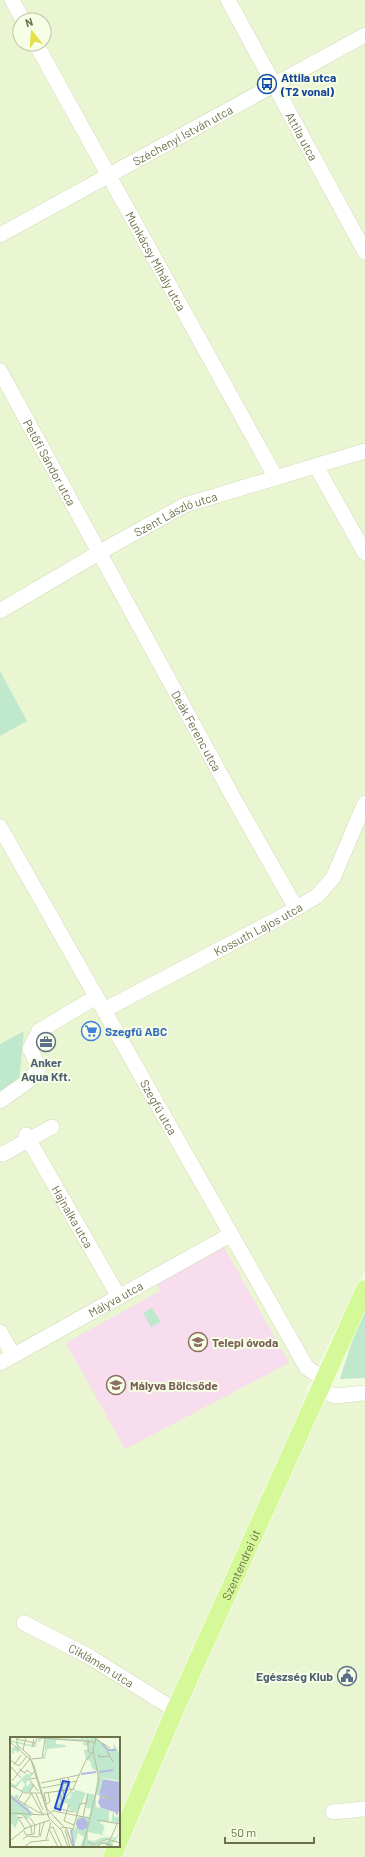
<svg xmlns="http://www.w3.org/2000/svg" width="365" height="1857" viewBox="0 0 365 1857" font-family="Barlow,sans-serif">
<rect width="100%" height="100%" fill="#f1fbe0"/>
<!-- residential -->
<path fill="#eaf5d1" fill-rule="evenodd" d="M0,0H365V1270L306,1390L322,1400L365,1397V1857H0ZM20,20H44V44H20ZM11,1738H119V1846H11Z"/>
<!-- education -->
<path fill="#f7dded" d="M223,1245L289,1363L125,1449L66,1343L160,1291L156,1283Z"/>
<!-- green -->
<g fill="#bfe8cd">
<path d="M0,671L27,721L0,736Z"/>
<path d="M24,1031L19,1082L0,1093V1044Z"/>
<path d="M152,1308L161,1322L151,1327L143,1313Z"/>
<path d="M365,1311V1378L340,1379L351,1344Z"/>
</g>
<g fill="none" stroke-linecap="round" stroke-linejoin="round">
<defs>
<g id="minor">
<path d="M12,0L23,20"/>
<path id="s1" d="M228,0L365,252"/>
<path id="s2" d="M36,44L276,478"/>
<path id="s3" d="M0,235L365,35"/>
<path id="s4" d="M0,371L233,797L296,908"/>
<path d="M316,466L365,553"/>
<path id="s5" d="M0,611L100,552L185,505L365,451"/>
<path id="s6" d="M0,827L307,1368L324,1379"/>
<path id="s7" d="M104,1010L283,916L317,896L333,878L365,803"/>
<path d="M0,1101L31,1079L39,1067L30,1049L39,1031L96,997"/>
<path id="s8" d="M26,1135L119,1297"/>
<path d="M3,1154L52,1127"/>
<path d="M0,1332L13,1355"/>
<path id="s9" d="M0,1363L230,1235"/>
<path d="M320,1390L335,1396L365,1393"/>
<path id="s10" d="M24,1623L90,1657L175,1710"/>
<path d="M333,1812L365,1809"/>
</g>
<g id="major">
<path id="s11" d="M119,1841L175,1710L365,1289"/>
<path d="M112,1857L117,1846"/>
</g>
</defs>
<!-- minor casing -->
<use href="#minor" stroke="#d2dab7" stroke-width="16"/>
<!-- major casing -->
<use href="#major" stroke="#fff" stroke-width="19"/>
<!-- minor -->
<use href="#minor" stroke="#fff" stroke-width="15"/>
<!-- major -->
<use href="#major" stroke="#d5f999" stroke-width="18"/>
</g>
<!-- icons -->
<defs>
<symbol id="bus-ring" viewBox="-11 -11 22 22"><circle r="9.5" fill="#f6ffe5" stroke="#1a4fb4" stroke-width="1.5"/><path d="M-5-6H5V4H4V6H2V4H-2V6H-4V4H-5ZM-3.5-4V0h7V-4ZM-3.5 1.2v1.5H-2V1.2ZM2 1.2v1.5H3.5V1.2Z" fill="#1a4fb4"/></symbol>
<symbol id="supermarket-ring" viewBox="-11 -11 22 22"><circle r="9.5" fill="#f6ffe5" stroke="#3f7fe0" stroke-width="1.5"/><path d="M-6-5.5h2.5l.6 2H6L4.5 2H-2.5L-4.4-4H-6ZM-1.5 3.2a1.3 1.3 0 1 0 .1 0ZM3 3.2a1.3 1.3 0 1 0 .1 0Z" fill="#3f7fe0"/></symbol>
<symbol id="office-ring" viewBox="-11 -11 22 22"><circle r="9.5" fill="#f6ffe5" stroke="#5c6f8a" stroke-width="1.5"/><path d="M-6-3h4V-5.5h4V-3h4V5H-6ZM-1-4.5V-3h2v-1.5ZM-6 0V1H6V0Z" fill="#5c6f8a"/></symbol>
<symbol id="school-ring" viewBox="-11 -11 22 22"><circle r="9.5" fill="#f6ffe5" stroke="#8d6e63" stroke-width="1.5"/><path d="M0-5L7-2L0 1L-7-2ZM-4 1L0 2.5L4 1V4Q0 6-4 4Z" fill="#8d6e63"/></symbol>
<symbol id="civic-ring" viewBox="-11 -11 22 22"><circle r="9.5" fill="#f6ffe5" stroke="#5c6f8a" stroke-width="1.5"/><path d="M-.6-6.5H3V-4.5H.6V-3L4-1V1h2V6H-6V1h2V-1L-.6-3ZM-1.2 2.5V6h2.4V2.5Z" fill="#5c6f8a"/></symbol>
</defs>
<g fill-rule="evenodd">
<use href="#bus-ring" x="256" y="73" width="22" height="22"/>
<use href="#supermarket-ring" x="80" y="1020" width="22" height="22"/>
<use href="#office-ring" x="35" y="1031" width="22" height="22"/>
<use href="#school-ring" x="187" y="1331" width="22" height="22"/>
<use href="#school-ring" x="105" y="1374" width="22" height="22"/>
<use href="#civic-ring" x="336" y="1665" width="22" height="22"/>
</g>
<g text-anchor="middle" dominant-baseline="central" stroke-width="4" stroke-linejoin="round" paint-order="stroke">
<!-- transit labels -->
<g font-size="12" font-weight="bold" fill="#164399" stroke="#f6ffe5" text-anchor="start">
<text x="281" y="77">Attila utca<tspan x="281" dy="14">(T2 vonal)</tspan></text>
</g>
<!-- street labels -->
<g font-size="12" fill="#6c7148" stroke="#f6ffe5">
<text stroke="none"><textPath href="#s3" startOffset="208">Széchenyi István utca</textPath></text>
<text stroke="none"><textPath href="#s1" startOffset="155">Attila utca</textPath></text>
<text stroke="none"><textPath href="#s2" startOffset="248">Munkácsy Mihály utca</textPath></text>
<text stroke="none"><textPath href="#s4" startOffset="104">Petőfi Sándor utca</textPath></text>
<text stroke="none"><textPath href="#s5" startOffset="201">Szent László utca</textPath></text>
<text stroke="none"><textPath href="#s4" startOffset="410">Deák Ferenc utca</textPath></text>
<text stroke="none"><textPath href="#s7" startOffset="174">Kossuth Lajos utca</textPath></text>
<text stroke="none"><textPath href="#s6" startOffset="322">Szegfű utca</textPath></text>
<text stroke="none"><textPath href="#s8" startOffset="94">Hajnalka utca</textPath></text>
<text stroke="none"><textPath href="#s9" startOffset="132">Mályva utca</textPath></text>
<text stroke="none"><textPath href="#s11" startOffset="302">Szentendrei út</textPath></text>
<text stroke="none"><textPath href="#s10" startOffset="88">Ciklámen utca</textPath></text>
</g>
<!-- shop labels -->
<g font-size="12" font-weight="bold" fill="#366cbe" stroke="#f6ffe5" text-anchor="start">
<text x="105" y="1031">Szegfű ABC</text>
</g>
<!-- service labels -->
<g font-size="12" font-weight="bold" fill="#4e5e75" stroke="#f6ffe5">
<text x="46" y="1062">Anker<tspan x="46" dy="14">Aqua Kft.</tspan></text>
<text x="333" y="1676" text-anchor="end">Egészség Klub</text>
</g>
<!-- education labels -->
<g font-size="12" font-weight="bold" fill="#785e54" stroke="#f6ffe5" text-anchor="start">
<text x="212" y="1342">Telepi óvoda</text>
<text x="130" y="1385">Mályva Bölcsőde</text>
</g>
</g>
<!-- overview -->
<g transform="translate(10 1737)">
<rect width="110" height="110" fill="#f1fbe0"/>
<path d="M20,0L71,2V0L75,2L78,0L80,3V0H86L99,13L104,11L103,6L110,17V44L93,41L89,58H86V70L104,75V79L110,81V87L101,85L103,75L99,74V85L91,84L90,86L95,89L92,97L97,99L78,95V103L84,104L91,101L100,100L105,101L110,95L105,104L101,101L83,106L73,104L83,107L101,103L104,104L102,110L92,106L88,110H70L74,100L68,96L64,110L61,92L65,93L66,82L70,79L79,80L81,72L75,70L77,56L85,58L88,35L82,31L80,24L76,23L74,13H78V9L73,8L72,6L83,4L46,3V7L56,8L55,10L37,12L35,22H32L35,15V2H31L30,5H28L26,10H25L17,9L7,6L10,10L8,16L4,13V17L2,16V11L8,9L6,6L1,5L0,3L26,9L29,2ZM70,81L77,84L75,93L65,90L67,84ZM16,37H23L16,46L17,50L21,45L24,48L19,56L11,54L15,48L12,43L6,51L0,48V45L5,48ZM67,53L76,56L67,77L59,72V67L52,65L56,61L61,62L59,58L62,59L60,56ZM0,56L4,60L6,57L9,59L7,63L19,71L18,74L24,76L17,83L13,78H7L9,83L5,91L0,85Z" fill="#bfe8cd" fill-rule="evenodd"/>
<path d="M93,42L110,45V70L107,79L105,75L91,71L88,65L90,60L102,62L89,58ZM66 87a6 6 0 1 1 12 0a6 6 0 1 1-12 0Z" fill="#b5bae4"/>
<path fill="none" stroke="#b5bae4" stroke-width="2" d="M92,7L98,13H106M89,35L103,33M71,37L86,35M0,59L21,76M61,93L64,110"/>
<path fill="none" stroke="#b4bc9a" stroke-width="1" d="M7,0V8L19,18L24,29L37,72L57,93L63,110M18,0L85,5M6,2L25,6M24,2L22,9H24L27,2M86,2L100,11M78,3V14L81,16M0,5L21,23L39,81L52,94L58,110M13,13L16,0M97,14L103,25M89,17V20L100,19M22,22L32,21L35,2M0,23L9,29L17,19M4,28L11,18M0,29L11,41M9,32L15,36L17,33L22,37L25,34M58,40L60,52M26,41L19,42L28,54M50,42L54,58M2,44L20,22M31,46L69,38M0,48L15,56H31M24,48L20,54L32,76M32,51L67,44M49,53L52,65M13,55L8,63L28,75L38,78M26,57L33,73M89,59L104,62M36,65L34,56L65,52M36,67L40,65L38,55M59,67L54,84L64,88M14,68L21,57M50,72L63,75M44,74L79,81M0,76L34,78M38,77L45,73L63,52L76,23L83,15M13,78L21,89L22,97M67,78L70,67L76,66M44,80L57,93L63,110M73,80L78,57M13,81L8,80L15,92M87,83L110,87M40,91L43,90L52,110M39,92L48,110M50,92L53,90L63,92V94M63,92L67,78M55,93L60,110M14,94L16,98L24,97L25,88L20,81M29,100L30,86M30,100L34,85M13,102L17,99L28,100M36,103L41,85M0,104L16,91L40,83M77,105L84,107L98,102L110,106M14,110L21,105L39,103M73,110L89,43L83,13L86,0M88,110L91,106L102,108M97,110L107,87"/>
<path fill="#1d4ed8" fill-opacity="0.15" stroke="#1d4ed8" stroke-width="2" d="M53,44L59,45L50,73L45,71Z"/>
<rect width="110" height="110" fill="none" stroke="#6c7148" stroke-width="2"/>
</g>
<!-- north arrow -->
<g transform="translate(32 32) rotate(343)"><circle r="19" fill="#f6ffe5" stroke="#bfc6a6"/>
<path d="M0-3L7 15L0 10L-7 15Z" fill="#e3df47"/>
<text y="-6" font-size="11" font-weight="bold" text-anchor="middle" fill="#6c7148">N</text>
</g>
<!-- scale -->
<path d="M225 1837v6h89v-6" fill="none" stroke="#6c7148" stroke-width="2"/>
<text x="231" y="1837" font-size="12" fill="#6c7148" stroke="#f6ffe5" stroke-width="3" paint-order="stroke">50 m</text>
</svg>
